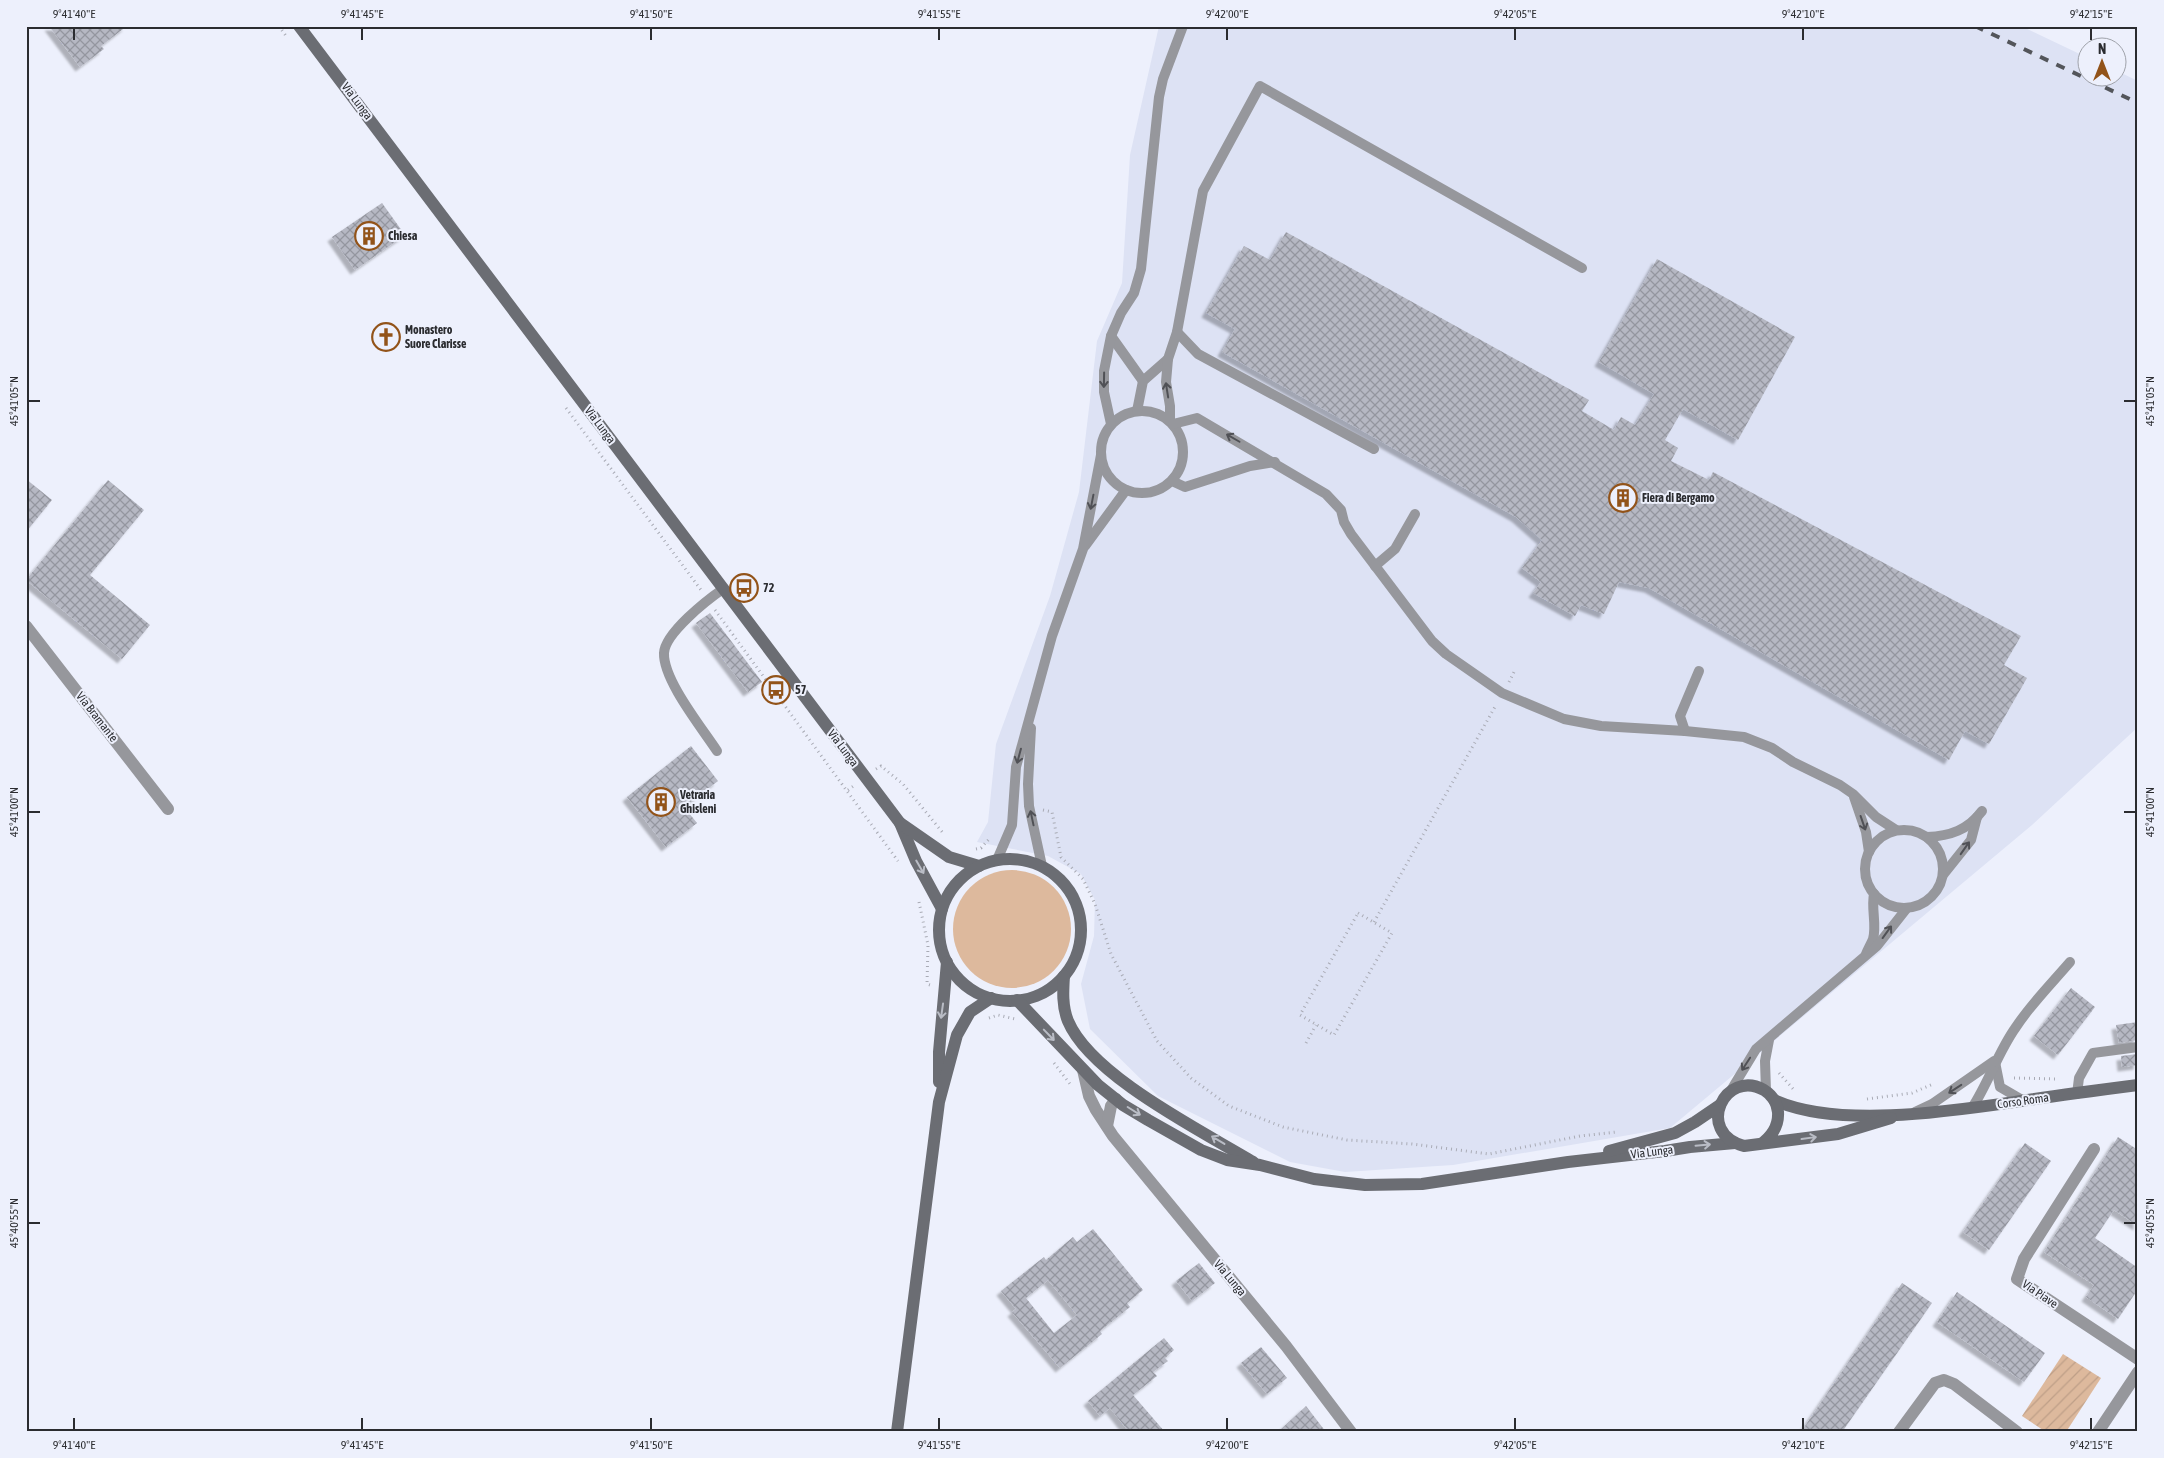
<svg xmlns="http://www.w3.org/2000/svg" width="2164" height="1458" viewBox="0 0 2164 1458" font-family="'Asap Condensed',sans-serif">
<defs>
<pattern id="garden-furrows" width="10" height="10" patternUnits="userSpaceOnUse" patternTransform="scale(1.25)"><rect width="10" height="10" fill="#ddb99d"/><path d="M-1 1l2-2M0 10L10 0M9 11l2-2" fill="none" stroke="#be9f88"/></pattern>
<pattern id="building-cross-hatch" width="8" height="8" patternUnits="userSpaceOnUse" patternTransform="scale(1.25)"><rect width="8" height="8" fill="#b6b8c3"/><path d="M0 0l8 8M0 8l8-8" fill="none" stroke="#94969f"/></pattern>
<filter id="shadow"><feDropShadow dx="-4.5" dy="4.5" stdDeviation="1" flood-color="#0004"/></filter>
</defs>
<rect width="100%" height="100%" fill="#edf0fc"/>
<!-- built -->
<path fill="#dde2f4" d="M1159,26H2021L2086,57V78H2116L2117,71L2138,81V727L2032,825L1670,1128L1453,1165L1345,1172L1290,1162L1158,1096L1090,1029L1081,984L1094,936L1095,900L1081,874L1048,856L977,842L988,822L996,744L1050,596L1079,492L1097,341L1122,283L1130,155Z"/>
<!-- green -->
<circle fill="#ddb99d" cx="1012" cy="929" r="59"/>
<!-- garden -->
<path fill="url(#garden-furrows)" d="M2063,1354L2101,1378L2066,1432H2046L2022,1416Z"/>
<!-- building -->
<g fill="url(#building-cross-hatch)" fill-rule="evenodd" filter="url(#shadow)">
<path d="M49,26H127L101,46L104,49L80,67Z"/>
<path d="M382,203L405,235L355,270L332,237Z"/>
<path d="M1286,232L1589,400L1582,411L1614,430L1621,417L1635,425L1654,394L1599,362L1657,259L1795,337L1738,440L1683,409L1665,440L1678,448L1671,461L1709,480L1713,472L2021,636L2004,665L2027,678L1989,744L1965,731L1949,760L1649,588L1619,582L1604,614L1581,605L1575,616L1533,593L1541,582L1522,568L1542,540L1516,517L1222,352L1235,329L1206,313L1244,246L1270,260Z"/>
<path d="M26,479L52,500L26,532Z"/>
<path d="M108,480L144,510L90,575L150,625L122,659L26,580Z"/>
<path d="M710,613L762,682L748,692L696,623Z"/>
<path d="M691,746L718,781L684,807L697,823L666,847L627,797Z"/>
<path d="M2071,988L2095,1007L2058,1055L2034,1036Z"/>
<path d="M2138,1022V1040L2119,1043L2116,1025Z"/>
<path d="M2138,1054V1065L2122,1067L2121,1056Z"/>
<path d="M2118,1137L2138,1150V1226L2114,1210L2095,1238L2138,1268V1289L2118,1319L2086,1297L2094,1285L2044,1252Z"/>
<path d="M2025,1143L2051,1161L1989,1250L1963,1232Z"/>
<path d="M1093,1229L1143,1290L1127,1303L1130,1307L1100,1331L1102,1334L1060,1368L1012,1312L1016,1309L1001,1291L1044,1257L1046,1260L1073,1237L1077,1242ZM1048,1280L1077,1315L1054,1333L1026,1298Z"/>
<path d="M1199,1263L1215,1283L1192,1301L1176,1281Z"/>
<path d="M1902,1283L1932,1303L1842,1432H1801Z"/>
<path d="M1957,1292L2045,1353L2024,1382L1937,1322Z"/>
<path d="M1164,1338L1174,1350L1165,1358L1168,1361L1153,1372L1157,1376L1133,1395L1165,1432H1129L1110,1408L1100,1416L1088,1401Z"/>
<path d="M1261,1347L1287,1378L1267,1394L1241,1363Z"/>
<path d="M1306,1406L1326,1432H1278Z"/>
</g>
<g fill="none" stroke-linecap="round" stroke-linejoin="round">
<!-- path -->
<g stroke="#a9abb5" stroke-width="3" stroke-dasharray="1 4" stroke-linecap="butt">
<path d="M279,26L286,36"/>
<path d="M566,408L701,590"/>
<path d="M715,610L898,861"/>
<path d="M1509,682L1514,672"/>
<path d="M876,769L881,766L903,784L943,833"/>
<path d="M848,790L855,785"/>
<path d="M1043,810L1052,812L1061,857L1083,879L1095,904L1111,954L1157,1041L1191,1078L1229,1106L1283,1127L1347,1140L1412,1144L1489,1154L1580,1136L1617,1132"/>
<path d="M976,849L981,848L990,838"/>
<path d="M919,902L928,945L927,984L930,985"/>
<path d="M1358,913L1392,933L1334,1035L1300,1015Z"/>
<path d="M1374,922L1496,705"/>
<path d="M989,1018L998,1015L1015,1019"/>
<path d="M1306,1043L1316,1025"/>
<path d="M1054,1063L1070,1084"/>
<path d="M1779,1073L1795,1091"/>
<path d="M2014,1078L2058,1079"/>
<path d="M1867,1099L1912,1093L1933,1084"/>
</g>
<!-- lane -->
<g stroke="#96979c" stroke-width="10">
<path d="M1177,332L1198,354L1374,449"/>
<path d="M1111,336L1143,381"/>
<circle cx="1142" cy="452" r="41"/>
<path d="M1137,411L1143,381L1168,359"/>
<path d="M1170,421V406L1166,382L1168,359L1177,332L1203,191L1260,86L1582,268"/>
<path d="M1111,424L1104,392V371L1111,336L1121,313L1134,293L1141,269L1159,97L1163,79L1183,26"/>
<path d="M1173,424L1197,418L1326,494L1341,510L1344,522L1351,534L1432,641L1446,654L1502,693L1564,719L1601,726L1685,731L1744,737L1772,748L1793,762L1840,785L1853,794L1876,817L1896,830"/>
<path d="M1172,481L1185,487L1250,466L1275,462"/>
<path d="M1085,546L1126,490"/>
<path d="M1375,566L1395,549L1415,514"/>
<path d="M1031,728L1028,784L1029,806L1042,866"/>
<path d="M1685,731L1680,716L1699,671"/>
<path d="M717,751C702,728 663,680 664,653C665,633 707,600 723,589"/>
<path d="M1854,797L1866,832L1869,852"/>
<circle cx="1904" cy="869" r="39"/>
<path d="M1927,837C1950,836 1968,830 1982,811"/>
<path d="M997,860L1012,825L1016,767L1052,636L1083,549L1101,455"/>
<path d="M1943,875L1971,840L1977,817"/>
<path d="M1866,954C1868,949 1871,944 1873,939C1877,925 1871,909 1874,894"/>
<path d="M1995,1062L2000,1087L2024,1101"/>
<path d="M1766,1091L1765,1061L1769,1040"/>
<path d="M1730,1092L1756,1049L1877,946L1907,908"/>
<path d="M2077,1094L2079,1078L2093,1053L2138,1047"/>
<path d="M1972,1108C1989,1082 1998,1052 2016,1027C2031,1004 2052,983 2070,962"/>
<path d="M1915,1112L1932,1104L1994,1061"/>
</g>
<!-- street -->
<g stroke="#96979c" stroke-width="12">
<path d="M26,626L168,809"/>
<path d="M1083,1070L1089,1096L1096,1110L1113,1136L1286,1346L1351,1432"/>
<path d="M1107,1126L1111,1106L1116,1099"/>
<path d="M2094,1149L2024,1259L2017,1279L2138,1359"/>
<path d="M1899,1432L1935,1383L1944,1380L1954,1384L2017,1432"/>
<path d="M2098,1432L2138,1372"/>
</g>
<!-- secondary -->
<g stroke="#6b6d73" stroke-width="12">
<path d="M299,26L900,823L916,861L942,909"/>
<path d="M900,823L949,857L979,866"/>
<circle cx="1010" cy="930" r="71"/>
<path d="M1064,976C1063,991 1062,1006 1068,1021C1091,1076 1202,1131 1253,1162"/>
<path d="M1017,1000L1098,1085L1123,1105L1148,1120L1201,1150L1227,1160L1260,1165L1314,1179L1365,1185L1422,1184L1568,1162L1665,1151L1690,1147L1735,1143"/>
<path d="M939,1082V1052L947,962"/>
<path d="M1774,1100C1838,1129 1952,1111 2021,1101C2060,1095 2099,1090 2138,1085"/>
<path d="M1761,1144C1772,1136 1779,1126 1778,1112C1777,1103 1772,1095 1764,1090C1725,1068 1694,1132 1744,1146L1838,1134L1891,1118"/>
<path d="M1609,1151L1675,1133L1695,1122L1720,1105"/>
<path d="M897,1432L939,1102L957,1035L970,1012L991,998"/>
</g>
<!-- rail -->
<path stroke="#53555a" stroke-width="4" stroke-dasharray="9 9" stroke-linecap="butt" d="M1975,26L2138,103"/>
</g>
<!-- one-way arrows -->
<defs><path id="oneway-shaft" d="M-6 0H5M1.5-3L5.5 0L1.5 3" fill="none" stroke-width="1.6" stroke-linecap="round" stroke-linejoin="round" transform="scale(1.25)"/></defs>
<g stroke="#505156">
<use href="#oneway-shaft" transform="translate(1104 380) rotate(91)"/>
<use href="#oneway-shaft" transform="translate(1167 390) rotate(-99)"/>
<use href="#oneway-shaft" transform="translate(1233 438) rotate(-150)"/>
<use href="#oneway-shaft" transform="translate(1092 502) rotate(101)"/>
<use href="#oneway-shaft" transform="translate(1019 756) rotate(105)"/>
<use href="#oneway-shaft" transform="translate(1032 818) rotate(-102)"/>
<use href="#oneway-shaft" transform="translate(1863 823) rotate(71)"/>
<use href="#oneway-shaft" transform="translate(1965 848) rotate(-55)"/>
<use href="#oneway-shaft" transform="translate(1887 932) rotate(-54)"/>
<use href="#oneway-shaft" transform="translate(1746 1064) rotate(123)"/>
<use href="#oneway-shaft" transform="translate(1955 1089) rotate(147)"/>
</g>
<g stroke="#b9bcc5">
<use href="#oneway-shaft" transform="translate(920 867) rotate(60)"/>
<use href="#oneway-shaft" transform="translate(942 1011) rotate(98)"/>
<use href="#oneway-shaft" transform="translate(1049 1035) rotate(46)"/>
<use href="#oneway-shaft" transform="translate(1134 1111) rotate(32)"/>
<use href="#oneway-shaft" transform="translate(1809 1138) rotate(-8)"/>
<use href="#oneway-shaft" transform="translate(1218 1140) rotate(-149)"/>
<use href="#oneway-shaft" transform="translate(1703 1145) rotate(-5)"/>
</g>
<!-- ticks -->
<path fill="none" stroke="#2b2c30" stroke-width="2" d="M74,28V40M362,28V40M651,28V40M939,28V40M1227,28V40M1515,28V40M1803,28V40M2091,28V40M28,401H40M2124,401H2136M28,812H40M2124,812H2136M28,1223H40M2124,1223H2136M74,1418V1430M362,1418V1430M651,1418V1430M939,1418V1430M1227,1418V1430M1515,1418V1430M1803,1418V1430M2091,1418V1430"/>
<!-- icons -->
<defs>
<symbol id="building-ring" viewBox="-11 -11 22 22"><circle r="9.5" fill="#edf0fc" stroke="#925319" stroke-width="1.5"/><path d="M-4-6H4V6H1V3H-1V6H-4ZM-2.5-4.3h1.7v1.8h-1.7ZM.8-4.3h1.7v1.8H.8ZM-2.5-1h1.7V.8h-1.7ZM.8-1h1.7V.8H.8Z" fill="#925319"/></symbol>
<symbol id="church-ring" viewBox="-11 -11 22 22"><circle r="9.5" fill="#edf0fc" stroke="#925319" stroke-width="1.5"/><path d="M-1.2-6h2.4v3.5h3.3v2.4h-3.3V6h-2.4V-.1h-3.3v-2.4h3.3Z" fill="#925319"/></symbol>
<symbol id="bus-ring" viewBox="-11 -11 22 22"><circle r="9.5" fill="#edf0fc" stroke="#925319" stroke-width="1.5"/><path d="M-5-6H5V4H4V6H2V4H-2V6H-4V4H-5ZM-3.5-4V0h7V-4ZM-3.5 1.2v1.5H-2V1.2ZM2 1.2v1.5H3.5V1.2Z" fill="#925319"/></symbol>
</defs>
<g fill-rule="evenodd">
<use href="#building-ring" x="353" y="220" width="32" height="32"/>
<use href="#church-ring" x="370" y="321" width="32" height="32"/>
<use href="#building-ring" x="1607" y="482" width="32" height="32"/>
<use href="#bus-ring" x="728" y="572" width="32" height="32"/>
<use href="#bus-ring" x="760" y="674" width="32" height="32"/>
<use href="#building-ring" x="645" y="786" width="32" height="32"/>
</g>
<g text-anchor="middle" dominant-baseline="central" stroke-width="4" stroke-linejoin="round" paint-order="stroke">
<!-- street labels -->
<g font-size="12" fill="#2b2c30" stroke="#edf0fc">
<text transform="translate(357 101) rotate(53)">Via Lunga</text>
<text transform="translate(600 425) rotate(53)">Via Lunga</text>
<text transform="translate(97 717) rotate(52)">Via Bramante</text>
<text transform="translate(843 748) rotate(53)">Via Lunga</text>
<text transform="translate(2023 1101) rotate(-8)">Corso Roma</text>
<text transform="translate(1652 1152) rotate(-7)">Via Lunga</text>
<text transform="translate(1230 1278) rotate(50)">Via Lunga</text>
<text transform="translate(2040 1294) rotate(34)">Via Piave</text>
</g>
<!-- poi labels -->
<g font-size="12" font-weight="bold" fill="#2b2c30" stroke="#edf0fc" text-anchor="start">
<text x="388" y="236">Chiesa</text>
<text x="405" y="330">Monastero<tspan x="405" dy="14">Suore Clarisse</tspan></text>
<text x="1642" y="498">Fiera di Bergamo</text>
<text x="763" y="588">72</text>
<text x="795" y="690">57</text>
<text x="680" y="795">Vetraria<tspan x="680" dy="14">Ghisleni</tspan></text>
</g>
</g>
<!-- border -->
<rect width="2164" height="1458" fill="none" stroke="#edf0fc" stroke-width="55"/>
<!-- north arrow -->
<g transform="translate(2102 62)"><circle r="24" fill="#edf0fc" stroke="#9fa2aa"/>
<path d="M0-4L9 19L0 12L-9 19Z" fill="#925319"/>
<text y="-8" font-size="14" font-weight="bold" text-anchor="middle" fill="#2b2c30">N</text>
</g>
<rect x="28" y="28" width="2108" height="1402" fill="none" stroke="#2b2c30" stroke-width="2"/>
<g font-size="12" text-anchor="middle" fill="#2b2c30">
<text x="74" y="18">9°41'40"E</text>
<text x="362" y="18">9°41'45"E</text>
<text x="651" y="18">9°41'50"E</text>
<text x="939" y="18">9°41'55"E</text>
<text x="1227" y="18">9°42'00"E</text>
<text x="1515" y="18">9°42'05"E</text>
<text x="1803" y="18">9°42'10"E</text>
<text x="2091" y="18">9°42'15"E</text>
<text transform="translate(14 401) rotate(-90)" y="4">45°41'05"N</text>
<text transform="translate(2150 401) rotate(-90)" y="4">45°41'05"N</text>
<text transform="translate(14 812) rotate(-90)" y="4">45°41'00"N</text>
<text transform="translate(2150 812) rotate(-90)" y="4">45°41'00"N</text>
<text transform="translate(14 1223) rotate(-90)" y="4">45°40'55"N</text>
<text transform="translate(2150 1223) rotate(-90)" y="4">45°40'55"N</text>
<text x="74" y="1449">9°41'40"E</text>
<text x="362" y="1449">9°41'45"E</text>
<text x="651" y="1449">9°41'50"E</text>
<text x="939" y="1449">9°41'55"E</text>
<text x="1227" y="1449">9°42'00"E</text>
<text x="1515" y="1449">9°42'05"E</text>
<text x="1803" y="1449">9°42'10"E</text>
<text x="2091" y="1449">9°42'15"E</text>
</g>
</svg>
